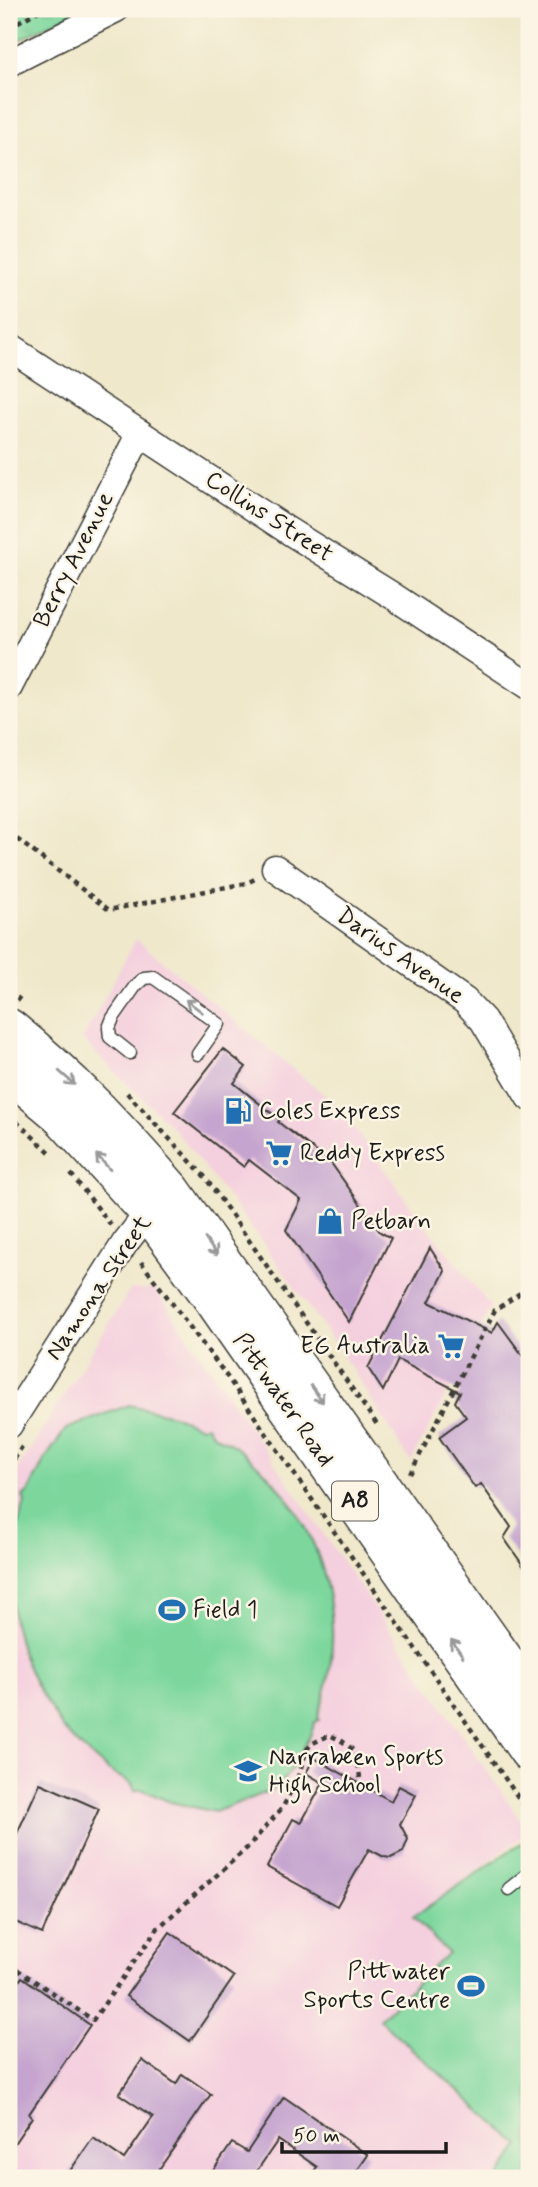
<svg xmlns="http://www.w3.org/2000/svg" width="538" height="2187" viewBox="0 0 538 2187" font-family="Mynerve,sans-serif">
<defs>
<pattern id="park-tufts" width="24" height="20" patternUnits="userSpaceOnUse" patternTransform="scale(1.75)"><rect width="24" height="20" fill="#7dd79d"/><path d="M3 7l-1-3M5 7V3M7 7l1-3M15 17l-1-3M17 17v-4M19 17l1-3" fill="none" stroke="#6bb887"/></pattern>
</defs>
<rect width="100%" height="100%" fill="#fcf5e5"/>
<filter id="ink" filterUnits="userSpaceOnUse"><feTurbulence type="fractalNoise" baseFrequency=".0143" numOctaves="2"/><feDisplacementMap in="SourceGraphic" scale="14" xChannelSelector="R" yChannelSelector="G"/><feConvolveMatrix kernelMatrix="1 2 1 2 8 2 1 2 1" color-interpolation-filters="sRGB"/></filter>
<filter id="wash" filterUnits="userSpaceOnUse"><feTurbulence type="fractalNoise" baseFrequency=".00686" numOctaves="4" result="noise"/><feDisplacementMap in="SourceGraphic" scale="28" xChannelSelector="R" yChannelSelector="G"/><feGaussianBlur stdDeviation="1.57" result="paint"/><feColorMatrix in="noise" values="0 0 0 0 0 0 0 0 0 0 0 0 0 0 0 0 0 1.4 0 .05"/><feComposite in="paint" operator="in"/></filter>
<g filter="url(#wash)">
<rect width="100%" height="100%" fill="#efe8cb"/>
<!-- built -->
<g fill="#f4cfde">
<path d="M136,939L340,1108L413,1209L491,1307L411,1462L339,1349L248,1223L173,1128L82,1040Z"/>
<path d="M155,1289L529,1832L414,1917L448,1953L379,2019L521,2146L498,2178H9V1483L130,1290Z"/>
</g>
<!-- park -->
<path fill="url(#park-tufts)" stroke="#4c7a5c" stroke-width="2" d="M9,9H81L9,45Z"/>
<!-- pitch -->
<g fill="#7dd79d" stroke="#4c7a5c" stroke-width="2">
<path d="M129,1405L173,1415L201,1427L207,1425C209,1429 209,1430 212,1433C218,1438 225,1440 231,1444C243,1451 254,1462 264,1471C328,1535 349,1631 318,1716L319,1720L315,1722L310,1736L292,1768L277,1788L215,1812L170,1802L141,1789L135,1791L132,1784L108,1770L81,1747L63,1729L35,1683L22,1654L14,1623L10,1593L14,1540L25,1502L23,1496L28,1493L45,1459L66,1429Z"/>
<path d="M521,1843L529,1853V2178H498L520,2146L379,2019L448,1953L413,1917Z"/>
</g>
<g id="blocks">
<!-- building -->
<g fill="#c5a4cf">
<path d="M223,1049L246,1067L234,1083L280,1120L278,1122L331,1163L380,1232L391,1238L349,1322L286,1230L301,1200L249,1160L244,1167L174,1112Z"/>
<path d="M430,1248L445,1271L429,1302L492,1333L498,1322L529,1364V1574L504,1538L511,1527L481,1484L475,1488L439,1437L466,1417L455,1402L460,1392L398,1360L383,1391L368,1368Z"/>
<path d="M314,1758L391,1801L399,1786L416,1795L400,1824L408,1839L403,1852L391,1858L384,1857L369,1849L337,1906L267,1867L293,1819L301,1823L323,1783L306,1773Z"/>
<path d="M40,1783L99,1809L42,1934L9,1919V1851Z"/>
<path d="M170,1932L234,1977L190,2041L126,1996Z"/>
<path d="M22,1977L90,2025L29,2114L32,2117L9,2151V1997Z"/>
<path d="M142,2060L176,2084L182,2074L211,2094L153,2178H65L93,2138L124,2159L153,2117L119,2094Z"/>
<path d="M284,2097L368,2155L352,2178H309L317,2167L278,2140L252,2178H208L232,2143L247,2152Z"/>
</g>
</g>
</g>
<g filter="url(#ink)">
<use href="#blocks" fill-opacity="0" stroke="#3c3b36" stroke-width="2"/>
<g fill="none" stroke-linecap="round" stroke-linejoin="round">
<defs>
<g id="lane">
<path d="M130,1053L110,1037L109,1028L113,1018L136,985L144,978L153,977L219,1024L198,1054"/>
<path d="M509,1889L529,1873"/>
</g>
<g id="street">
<path d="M9,63L116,9"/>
<path d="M9,347L287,530L393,596L529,686"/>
<path d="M9,687L140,433"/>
<path d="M275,868L465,1001L483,1020L529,1097"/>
<path d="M9,1425L125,1243L149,1212L161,1201"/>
</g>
<g id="highway">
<path d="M9,1028C70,1077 121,1132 172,1191L529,1695"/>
<path d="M9,1072L58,1113L149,1212L213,1299L529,1752"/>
</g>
</defs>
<!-- lane casing -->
<use href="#lane" stroke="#3c3b36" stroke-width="15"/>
<!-- street casing -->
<use href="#street" stroke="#3c3b36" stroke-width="29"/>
<!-- highway casing -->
<use href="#highway" stroke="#3c3b36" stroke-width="41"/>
<!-- path -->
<g stroke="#3c3b36" stroke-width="4.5" stroke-dasharray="5 5" stroke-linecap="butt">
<path d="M9,27L42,9"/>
<path d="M9,833L109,910L247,883L255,879"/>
<path d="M9,991L20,1000"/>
<path d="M127,1093L205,1177L378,1426"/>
<path d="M9,1115L53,1155"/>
<path d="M71,1174L111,1225"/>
<path d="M141,1262L223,1371L529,1813"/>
<path d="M9,1468L23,1445"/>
<path d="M410,1474L495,1310L529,1287"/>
<path d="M9,1964L93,2020L158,1928L247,1848L283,1807L298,1777L307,1749L313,1743L330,1735C355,1747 357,1751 360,1778"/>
</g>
<!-- lane -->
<use href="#lane" stroke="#fff" stroke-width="12"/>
<!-- street -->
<use href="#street" stroke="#fff" stroke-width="26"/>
<!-- highway -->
<use href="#highway" stroke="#fff" stroke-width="38"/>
</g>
<!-- one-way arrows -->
<defs><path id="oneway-shaft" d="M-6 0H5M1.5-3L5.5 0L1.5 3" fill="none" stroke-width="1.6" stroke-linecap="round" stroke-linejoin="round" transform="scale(1.75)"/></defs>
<g stroke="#999">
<use href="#oneway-shaft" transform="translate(194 1006) rotate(-143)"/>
<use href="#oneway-shaft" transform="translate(67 1078) rotate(41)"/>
<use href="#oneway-shaft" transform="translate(103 1162) rotate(-132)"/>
<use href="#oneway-shaft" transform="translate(211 1247) rotate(55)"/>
<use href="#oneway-shaft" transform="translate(317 1394) rotate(55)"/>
<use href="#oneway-shaft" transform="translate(457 1648) rotate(-125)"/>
</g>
</g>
<!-- icons -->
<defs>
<symbol id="fuel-bare" viewBox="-9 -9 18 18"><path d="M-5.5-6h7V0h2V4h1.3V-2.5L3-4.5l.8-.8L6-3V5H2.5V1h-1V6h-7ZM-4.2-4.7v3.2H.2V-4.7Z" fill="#1f6fb2" stroke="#fcf5e5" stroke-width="2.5" paint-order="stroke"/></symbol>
<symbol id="supermarket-bare" viewBox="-9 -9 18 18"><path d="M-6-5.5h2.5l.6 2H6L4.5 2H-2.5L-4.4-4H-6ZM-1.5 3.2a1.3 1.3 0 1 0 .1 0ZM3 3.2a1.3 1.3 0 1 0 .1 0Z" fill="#1f6fb2" stroke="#fcf5e5" stroke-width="2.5" paint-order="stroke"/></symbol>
<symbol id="shop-bare" viewBox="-9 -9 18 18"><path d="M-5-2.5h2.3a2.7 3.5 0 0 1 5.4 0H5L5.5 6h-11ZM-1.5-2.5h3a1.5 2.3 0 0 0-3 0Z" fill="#1f6fb2" stroke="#fcf5e5" stroke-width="2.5" paint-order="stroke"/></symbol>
<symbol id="stadium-bare" viewBox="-9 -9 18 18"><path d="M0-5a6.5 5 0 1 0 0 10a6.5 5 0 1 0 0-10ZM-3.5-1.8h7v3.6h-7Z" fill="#1f6fb2" stroke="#fcf5e5" stroke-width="2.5" paint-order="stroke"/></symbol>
<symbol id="school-bare" viewBox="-9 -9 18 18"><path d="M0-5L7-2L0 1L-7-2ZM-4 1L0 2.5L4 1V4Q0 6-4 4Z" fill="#1f6fb2" stroke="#fcf5e5" stroke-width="2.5" paint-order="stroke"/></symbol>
</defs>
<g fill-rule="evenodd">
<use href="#fuel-bare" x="219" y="1092" width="38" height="38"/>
<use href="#supermarket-bare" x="260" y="1134" width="38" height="38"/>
<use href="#shop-bare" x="311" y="1202" width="38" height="38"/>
<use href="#supermarket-bare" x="432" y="1327" width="38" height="38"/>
<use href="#stadium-bare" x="153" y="1591" width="38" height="38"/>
<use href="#school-bare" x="229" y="1752" width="38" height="38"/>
<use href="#stadium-bare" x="452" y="1967" width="38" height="38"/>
</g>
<g text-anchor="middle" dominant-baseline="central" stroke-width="5" stroke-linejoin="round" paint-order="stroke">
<!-- shield labels -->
<rect fill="#fcf5e5" stroke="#5f5d58" stroke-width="2" x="332" y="1481.5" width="46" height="39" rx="5"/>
<g font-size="23" font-weight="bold" fill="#1c1c1c">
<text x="355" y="1501">A8</text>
</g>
<!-- street labels -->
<g font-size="24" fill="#1c1c1c" stroke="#fcf5e5">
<text transform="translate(269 517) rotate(33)">Collins Street</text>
<text transform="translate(74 560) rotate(-63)">Berry Avenue</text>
<text transform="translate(400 956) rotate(35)">Darius Avenue</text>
<text transform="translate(99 1288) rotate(-56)">Namona Street</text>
<text transform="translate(283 1400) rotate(55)">Pittwater Road</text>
</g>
<!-- poi labels -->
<g font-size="24" fill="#1c1c1c" stroke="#fcf5e5" text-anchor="start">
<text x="259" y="1111">Coles Express</text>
<text x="300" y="1153">Reddy Express</text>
<text x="351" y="1221">Petbarn</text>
<text x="430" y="1346" text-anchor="end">EG Australia</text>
<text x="193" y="1610">Field 1</text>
<text x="269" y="1757">Narrabeen Sports<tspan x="269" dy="28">High School</tspan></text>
<text x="450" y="1972" text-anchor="end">Pittwater<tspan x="450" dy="28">Sports Centre</tspan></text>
</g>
</g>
<!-- margin -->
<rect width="538" height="2187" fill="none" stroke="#fcf5e5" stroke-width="35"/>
<!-- scale -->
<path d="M282 2142v10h164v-10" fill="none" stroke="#1c1c1c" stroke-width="3.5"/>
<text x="293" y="2142" font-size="21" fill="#1c1c1c" stroke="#fcf5e5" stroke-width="5" paint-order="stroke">50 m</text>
</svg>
